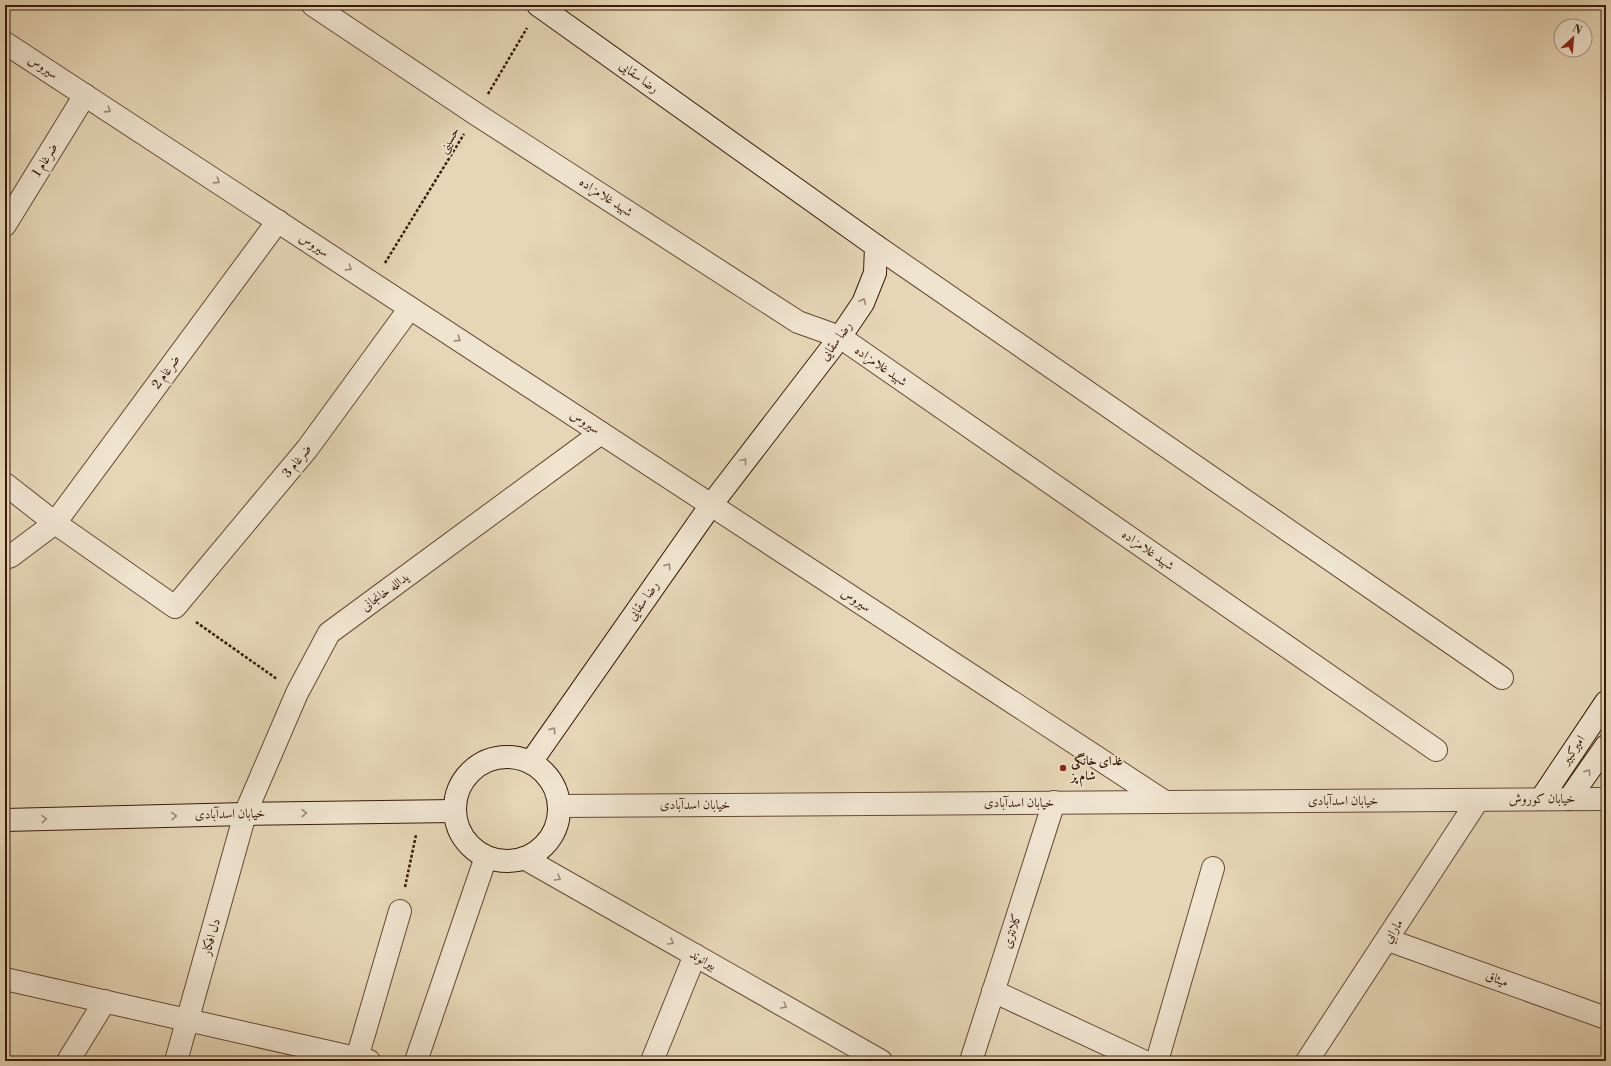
<svg xmlns="http://www.w3.org/2000/svg" width="1611" height="1066" viewBox="0 0 1611 1066" font-family="'Libre Bodoni',Amiri,serif">
<rect width="100%" height="100%" fill="#e6d6b6"/>
<filter id="stains"><feTurbulence type="fractalNoise" baseFrequency=".005" numOctaves="4"/><feColorMatrix values="0 0 0 0 .2 0 0 0 0 .09 0 0 0 0 .02 0 0 0 .5 -.17"/></filter>
<radialGradient id="worn" r=".72"><stop offset=".6" stop-color="#630" stop-opacity="0"/><stop offset="1" stop-color="#630" stop-opacity=".3"/></radialGradient>
<g fill="none" stroke-linecap="round" stroke-linejoin="round">
<defs>
<g id="minor">
<path d="M313,5L476,114L798,322L840,337L1436,750"/>
<path d="M5,43L1165,802"/>
<path d="M5,225L85,95"/>
<path d="M876,246L1502,678"/>
<path d="M5,484L55,523L175,607L307,449L410,308"/>
<path d="M5,558L11,556L55,523L278,221"/>
<path d="M524,858L881,1061"/>
<path d="M1388,940L1606,1018"/>
<path d="M5,979L369,1061"/>
<path d="M993,991L1143,1061"/>
<path d="M357,1058L400,911"/>
<path d="M68,1061L105,1001"/>
<path d="M176,1061L245,814L297,693L329,633L601,433"/>
<path d="M416,1061L486,857"/>
<path d="M652,1061L695,955"/>
<path d="M971,1061L1054,802"/>
<path d="M1157,1061L1213,868"/>
<path d="M1307,1061L1478,800"/>
</g>
<path id="tertiary" d="M559,806L1606,799"/>
<g id="secondary">
<circle cx="507" cy="809" r="52"/>
<path d="M531,762L711,505L840,337L863,303L875,273L876,246L538,5"/>
<path d="M1541,799L1606,702"/>
<path d="M1569,799L1606,746"/>
<path d="M5,820L245,814L455,811"/>
</g>
</defs>
<!-- minor casing -->
<use href="#minor" stroke="#644a34" stroke-width="24"/>
<!-- tertiary casing -->
<use href="#tertiary" stroke="#644a34" stroke-width="24"/>
<!-- secondary casing -->
<use href="#secondary" stroke="#381b09" stroke-width="24"/>
<!-- path -->
<g stroke="#381b09" stroke-width="2.5" stroke-dasharray="3 2" stroke-linecap="butt">
<path d="M488,94L527,28"/>
<path d="M385,263L464,134"/>
<path d="M196,622L277,679"/>
<path d="M405,887L416,835"/>
</g>
<!-- minor -->
<use href="#minor" stroke="#efe4d0" stroke-width="22"/>
<!-- tertiary -->
<use href="#tertiary" stroke="#efe4d0" stroke-width="22"/>
<!-- secondary -->
<use href="#secondary" stroke="#efe4d0" stroke-width="22"/>
</g>
<!-- one-way arrows -->
<defs><path id="oneway-chevron" d="M-2-3.5L2.5 0L-2 3.5" fill="none" stroke-width="1.6" stroke-linecap="round" stroke-linejoin="round"/></defs>
<g stroke="#9d8a76">
<use href="#oneway-chevron" transform="translate(108 110) rotate(33)"/>
<use href="#oneway-chevron" transform="translate(217 181) rotate(33)"/>
<use href="#oneway-chevron" transform="translate(349 268) rotate(33)"/>
<use href="#oneway-chevron" transform="translate(863 301) rotate(-65)"/>
<use href="#oneway-chevron" transform="translate(458 339) rotate(33)"/>
<use href="#oneway-chevron" transform="translate(744 461) rotate(-52)"/>
<use href="#oneway-chevron" transform="translate(668 566) rotate(-55)"/>
<use href="#oneway-chevron" transform="translate(553 730) rotate(-55)"/>
<use href="#oneway-chevron" transform="translate(1588 772) rotate(-55)"/>
<use href="#oneway-chevron" transform="translate(304 813) rotate(-1)"/>
<use href="#oneway-chevron" transform="translate(174 816) rotate(-2)"/>
<use href="#oneway-chevron" transform="translate(44 819) rotate(-2)"/>
<use href="#oneway-chevron" transform="translate(558 878) rotate(30)"/>
<use href="#oneway-chevron" transform="translate(671 942) rotate(30)"/>
<use href="#oneway-chevron" transform="translate(784 1006) rotate(30)"/>
</g>
<!-- markers -->
<circle fill="#8f2418" stroke="#efe4d0" stroke-width="1.5" cx="1063" cy="768" r="4"/>
<g text-anchor="middle" dominant-baseline="central" stroke-width="3" stroke-linejoin="round" paint-order="stroke">
<!-- street labels -->
<g font-size="13" fill="#381b09" stroke="#efe4d0">
<text transform="translate(43 67) rotate(33)">سیروس</text>
<text transform="translate(639 77) rotate(36)">رضا سقایی</text>
<text transform="translate(449 140) rotate(-59)">حسینی</text>
<text transform="translate(45 160) rotate(-58)">ضرغام 1</text>
<text transform="translate(606 197) rotate(33)">شهید غلامزاده</text>
<text transform="translate(314 245) rotate(33)">سیروس</text>
<text transform="translate(836 341) rotate(-54)">رضا سقایی</text>
<text transform="translate(881 366) rotate(35)">شهید غلامزاده</text>
<text transform="translate(166 372) rotate(-54)">ضرغام 2</text>
<text transform="translate(585 422) rotate(33)">سیروس</text>
<text transform="translate(297 461) rotate(-51)">ضرغام 3</text>
<text transform="translate(1148 550) rotate(35)">شهید غلامزاده</text>
<text transform="translate(385 592) rotate(-36)">یدالله خانجانی</text>
<text transform="translate(856 600) rotate(33)">سیروس</text>
<text transform="translate(643 601) rotate(-55)">رضا سقایی</text>
<text transform="translate(1573 750) rotate(-56)">امیرکبیر</text>
<text x="1542" y="799">خیابان کوروش</text>
<text x="1343" y="801">خیابان اسدآبادی</text>
<text x="1019" y="803">خیابان اسدآبادی</text>
<text x="695" y="805">خیابان اسدآبادی</text>
<text transform="translate(230 814) rotate(-1)">خیابان اسدآبادی</text>
<text transform="translate(1012 931) rotate(-72)">کلانتری</text>
<text transform="translate(1393 931) rotate(-57)">مارابي</text>
<text transform="translate(211 937) rotate(-74)">دل افکار</text>
<text transform="translate(703 960) rotate(30)">بیرانوند</text>
<text transform="translate(1497 979) rotate(20)">میثاق</text>
</g>
<!-- poi labels -->
<g font-size="13" font-weight="bold" fill="#381b09" stroke="#efe4d0" text-anchor="start">
<text x="1071" y="761">غذای خانگی<tspan x="1071" dy="15">شام پز</tspan></text>
</g>
</g>
<!-- margin -->
<rect width="1611" height="1066" fill="none" stroke="#e6d6b6" stroke-width="20"/>
<rect x="6" y="6" width="1599" height="1054" fill="none" stroke="#381b09" stroke-width="2"/>
<rect x="10" y="10" width="1591" height="1046" fill="none" stroke="#381b09"/>
<!-- north arrow -->
<g transform="translate(1573 38) rotate(26)"><circle r="19" fill="#efe4d0" stroke="#a69480"/>
<path d="M0-3L7 15L0 10L-7 15Z" fill="#8f2418"/>
<text y="-6" font-size="11" font-weight="bold" text-anchor="middle" fill="#381b09">N</text>
</g>
<rect width="100%" height="100%" filter="url(#stains)"/>
<rect width="100%" height="100%" fill="url(#worn)"/>
</svg>
